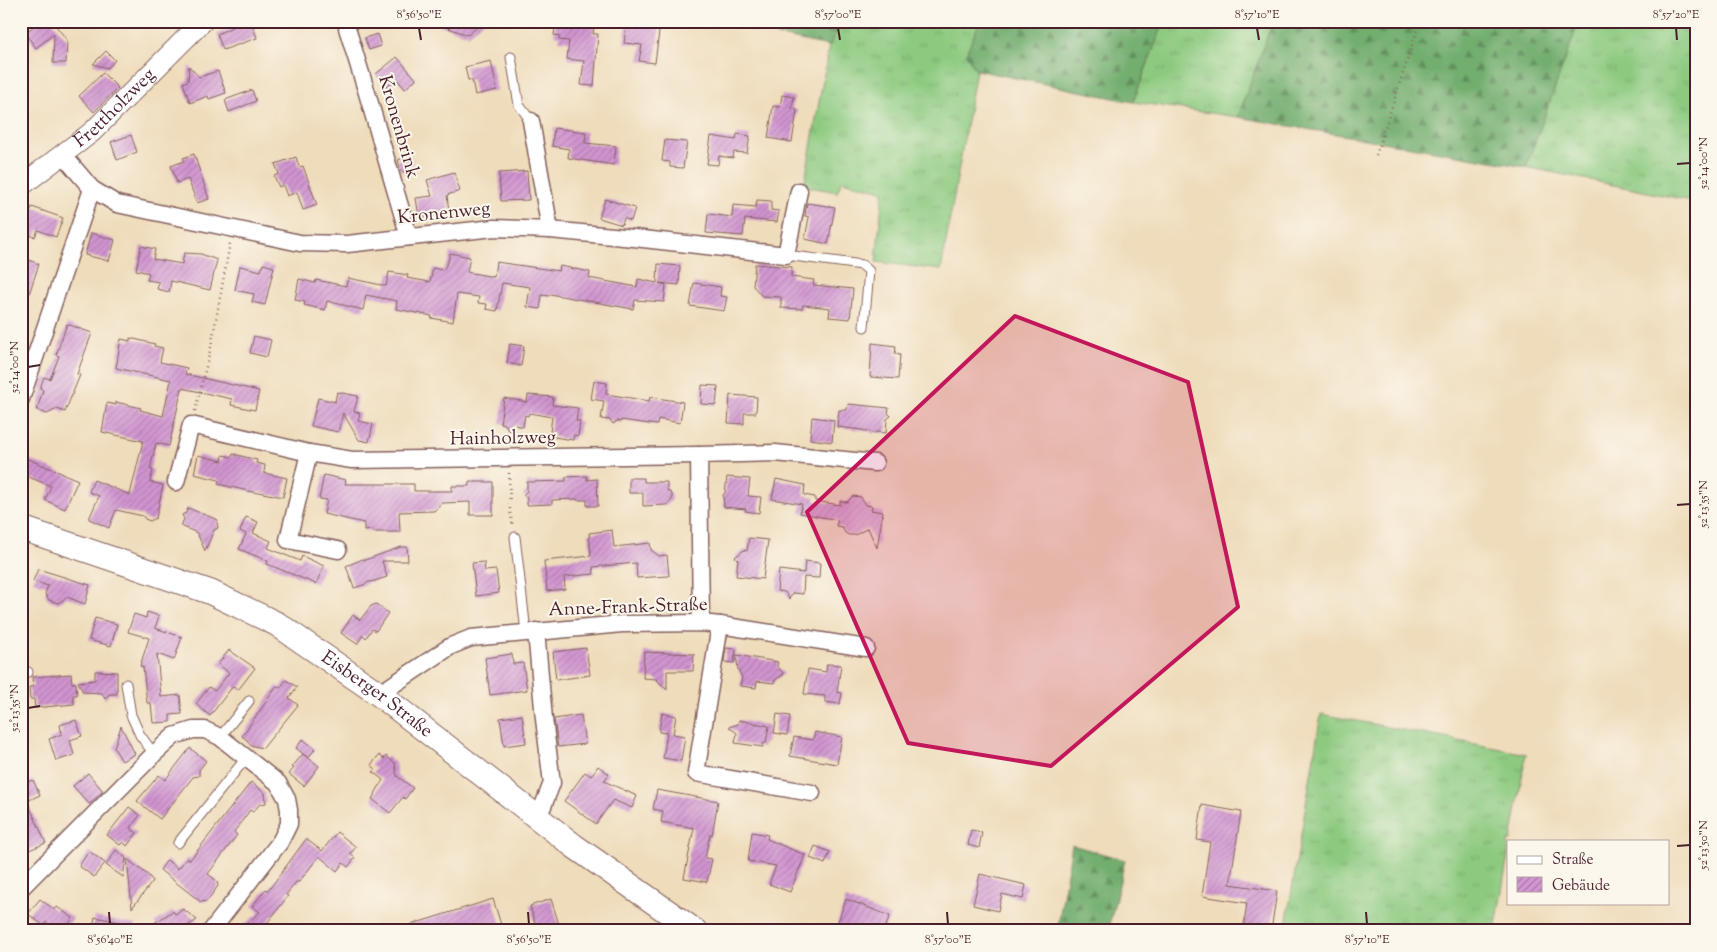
<svg xmlns="http://www.w3.org/2000/svg" width="1717" height="952" viewBox="0 0 1717 952" font-family="'Sorts Mill Goudy',serif">
<defs>
<pattern id="grass-tufts" width="24" height="20" patternUnits="userSpaceOnUse" patternTransform="scale(1.25)"><rect width="24" height="20" fill="#8dca80"/><path d="M3 7l-1-3M5 7V3M7 7l1-3M15 17l-1-3M17 17v-4M19 17l1-3" fill="none" stroke="#7bad6f"/></pattern>
<pattern id="forest-firs" width="22" height="20" patternUnits="userSpaceOnUse" patternTransform="scale(1.25)"><rect width="22" height="20" fill="#72ae6e"/><path d="M5 1l3.5 6h-7zM16 11l3.5 6h-7z" fill="#608d5b"/></pattern>
<pattern id="building-hatch" width="6" height="6" patternUnits="userSpaceOnUse" patternTransform="scale(1.25)"><rect width="6" height="6" fill="#d195d1"/><path d="M-1 1l2-2M0 6l6-6M5 7l2-2" fill="none" stroke="#ac79aa"/></pattern>
</defs>
<rect width="100%" height="100%" fill="#fbf7ec"/>
<filter id="ink" filterUnits="userSpaceOnUse"><feTurbulence type="fractalNoise" baseFrequency=".02" numOctaves="2"/><feDisplacementMap in="SourceGraphic" scale="10" xChannelSelector="R" yChannelSelector="G"/><feConvolveMatrix kernelMatrix="1 2 1 2 8 2 1 2 1" color-interpolation-filters="sRGB"/></filter>
<filter id="wash" filterUnits="userSpaceOnUse"><feTurbulence type="fractalNoise" baseFrequency=".0096" numOctaves="4" result="noise"/><feDisplacementMap in="SourceGraphic" scale="20" xChannelSelector="R" yChannelSelector="G"/><feGaussianBlur stdDeviation="1.12" result="paint"/><feColorMatrix in="noise" values="0 0 0 0 0 0 0 0 0 0 0 0 0 0 0 0 0 1.4 0 .05"/><feComposite in="paint" operator="in"/></filter>
<g filter="url(#wash)">
<rect width="100%" height="100%" fill="#efdcbb"/>
<!-- grass -->
<g fill="url(#grass-tufts)" stroke="#6c7456">
<path d="M839,21H980L966,54L976,70L941,270L876,262L883,191L842,181L837,192L804,186L829,46L841,23Z"/>
<path d="M1164,21H1273L1238,117L1133,102Z"/>
<path d="M1579,21H1696V202L1526,167Z"/>
<path d="M1321,714L1526,754L1511,841H1508V856L1495,931H1285Z"/>
</g>
<!-- forest -->
<g fill="url(#forest-firs)" stroke="#5e664c">
<path d="M721,21H839L841,23L829,46L722,24Z"/>
<path d="M980,21H1164L1133,102L976,70L966,54Z"/>
<path d="M1273,21H1579L1526,167L1238,117Z"/>
<path d="M1072,845L1125,860L1108,931H1057Z"/>
</g>
<g id="blocks">
<!-- building -->
<g fill="url(#building-hatch)">
<path d="M40,21H52L67,40L66,63H53L54,34L36,48L25,33Z"/>
<path d="M246,21H251L257,38L223,50L217,34Z"/>
<path d="M434,21H485L468,35L434,23Z"/>
<path d="M556,21H595L593,34H598L594,86L581,85L584,61L567,59L569,41L559,40V36L554,35Z"/>
<path d="M627,21L660,24L655,63L639,61L642,45L624,43Z"/>
<path d="M377,34L381,46L369,50L365,38Z"/>
<path d="M106,51L115,60L108,68L93,64Z"/>
<path d="M397,57L416,79L405,89L397,79L387,87L376,74Z"/>
<path d="M491,61L497,90L475,95L472,80H468L465,67Z"/>
<path d="M189,66L199,77L218,71L226,93L209,99L208,96L190,103L183,83L188,81Z"/>
<path d="M103,73L118,88L94,112L79,96Z"/>
<path d="M252,90L256,101L229,112L225,100Z"/>
<path d="M782,95L794,97L792,109L797,110L792,142L768,138L773,106L780,107Z"/>
<path d="M554,128L586,132L585,143L616,146L614,165L568,158L569,149L552,146Z"/>
<path d="M737,134L750,136L747,153L734,152L733,158L719,156L718,165L707,164L711,136L736,140Z"/>
<path d="M131,135L137,152L117,160L111,142Z"/>
<path d="M665,140L687,142L683,168L670,167V162L662,161Z"/>
<path d="M194,154L209,199L197,203L188,179L177,183L171,166L184,161L183,158Z"/>
<path d="M410,156L414,169L401,172L398,160Z"/>
<path d="M296,157L299,167L303,166L317,205L303,210L297,192L287,196L283,185L279,187L274,176L279,174L275,164Z"/>
<path d="M527,171L529,200L501,201L499,173Z"/>
<path d="M454,172L460,191L447,195L449,212L419,217L416,198L432,196L427,180Z"/>
<path d="M605,199L635,208L631,221L624,218L622,225L599,218Z"/>
<path d="M757,200L771,201V210L779,211L777,222L745,219L743,236L706,233L708,214L732,217L733,205L756,207Z"/>
<path d="M807,203L835,207L828,244L805,239L809,217L805,216Z"/>
<path d="M32,207L63,218L56,237L38,230L35,237L23,233Z"/>
<path d="M91,233L115,240L109,261L85,255Z"/>
<path d="M141,246L155,249L153,259L182,264L184,253L201,254L217,260L210,290L171,281L169,292L157,289L159,282L147,280L149,273L136,270Z"/>
<path d="M450,253L470,257L467,272L494,277L496,262L559,271L560,266L590,272L589,278L637,287L638,279L657,283L658,264L680,266L679,285L659,283L666,285L664,302L635,300L633,309L550,294L549,296L542,295L540,309L527,307L530,287L502,283L497,311L486,309L487,304L478,303L479,297L457,294L453,322L431,318L432,316L396,309L397,301L366,295L363,310L327,301L325,310L304,305L305,302L295,300L299,279L315,283L316,280L346,286L348,278L386,286L389,272L408,275L407,278L430,282L433,268L443,270L448,262Z"/>
<path d="M21,257L39,264L23,312H21Z"/>
<path d="M263,264L274,267L265,305L252,302L254,294L235,290L240,266L261,271Z"/>
<path d="M755,264L792,267L791,277L814,280L813,285L853,289L850,319L829,317L830,308L803,305L802,309L781,308V297L762,296L753,286Z"/>
<path d="M694,283L721,287L720,296L727,297L724,311L690,306Z"/>
<path d="M67,324L92,333L77,374L80,375L65,412L57,409L47,414L37,410L43,390L40,388L44,377L50,379L59,356L56,355Z"/>
<path d="M254,336L271,340L267,357L250,353Z"/>
<path d="M130,338L155,344L154,346L163,348L160,362L187,368L185,374L259,391L255,410L231,405L232,399L182,388L169,446L156,443L150,469L153,470L150,482L163,485L156,518L150,521L145,519L143,516L116,510L109,528L89,519L99,496L89,492L94,480L130,495L143,441L102,432L107,403L116,405V402L141,408L140,410L163,416L171,380L116,368L121,339L130,341Z"/>
<path d="M872,343L896,346L895,354L900,355L898,379L870,377Z"/>
<path d="M510,344L524,346L521,366L507,363Z"/>
<path d="M594,381L607,383L606,394L649,401L650,397L683,402L680,423L658,419L657,425L621,420V422L617,421L613,424L610,420L601,419L604,401L591,399Z"/>
<path d="M702,385L718,386L716,405L701,404Z"/>
<path d="M337,392L358,396L354,412L360,413L358,421L373,424L369,442L359,440L343,413L338,432L311,426L318,398L336,402L335,401Z"/>
<path d="M528,395L553,397L552,405L578,408L576,421H580L578,436L574,435L573,440L554,437V432H550L552,417L529,413L528,416L525,415L523,427L515,425L509,431L505,424L500,423L504,398L527,402Z"/>
<path d="M730,395L757,397L756,413H744V424L728,423Z"/>
<path d="M848,404L889,408L888,413L891,416L887,419L886,433L876,432L873,434L871,432L862,430L837,427L839,410H847Z"/>
<path d="M812,417L834,420L832,442L810,439Z"/>
<path d="M233,454L257,460L256,463L265,465L264,473L287,478L283,497L258,492L257,493L218,484L219,480L194,474L198,455L222,461L223,455L232,457Z"/>
<path d="M21,456L78,480L65,509L45,500L51,486L21,474Z"/>
<path d="M324,475L346,480L345,484H414V491H452V486H469V482H493V515H470V502L443,503L434,511L399,512L400,532H372V530L364,531V523L324,514L327,500L319,499Z"/>
<path d="M587,476V480L597,479L598,506H587V500H577V499L552,500V504L527,505V498L523,495L527,491V482L566,481V477Z"/>
<path d="M727,477L750,479L748,496L761,497L759,513L745,511L746,509L724,507L723,495L725,493Z"/>
<path d="M629,478H644V482H667V490L672,494V500L666,505L643,506V493H629Z"/>
<path d="M776,479L805,485L804,495L815,497V501L840,505V501L847,502L853,496L861,497L865,505L872,506L871,510L883,512L877,548L868,528L855,535H849L845,533L842,527L836,526L838,520L800,513L802,504L772,499Z"/>
<path d="M188,508L218,520L217,523L218,528L214,530L205,551L197,533L181,526L184,519L182,515L186,513Z"/>
<path d="M246,517L258,522L253,533L271,541L268,548L300,561L302,556L324,566L316,584L267,564L268,561L239,549L246,534L240,531Z"/>
<path d="M612,530L614,547L650,543L651,550L659,556L667,555L669,576L637,578L636,563L593,567L594,574L564,577L565,589L547,591L544,561L591,556L589,533Z"/>
<path d="M749,538L768,540L763,579L736,576L738,560L735,557L744,550L747,551Z"/>
<path d="M401,547H407L408,561H382L387,577L371,582H368L366,584L354,588L346,566L363,559L365,560Z"/>
<path d="M805,561L820,563L819,578L804,577L803,594L793,593L789,599L785,592L777,591L779,570L804,573Z"/>
<path d="M484,562L485,571L496,570L499,593L476,596L472,563Z"/>
<path d="M38,569L90,585L85,604L67,597L58,603L49,600L45,594L48,586L33,581Z"/>
<path d="M376,604L388,613L376,631L372,629L366,638L363,635L357,644L341,633L353,615L360,620L371,606Z"/>
<path d="M147,612L159,616L155,628L182,637L174,660L157,654L161,697L180,695L182,714L170,715V722L153,723L151,703H147L143,667L140,666L149,638L128,632L134,614L146,618Z"/>
<path d="M95,618L117,624L111,646L89,640Z"/>
<path d="M586,648L590,675L556,680L553,652Z"/>
<path d="M726,648L736,649L734,663L724,662Z"/>
<path d="M229,650L255,668L238,690L233,686L210,716L196,704L209,687L215,691L229,673L218,664Z"/>
<path d="M644,652L694,654L693,671H667V690L656,679L643,678Z"/>
<path d="M512,654L513,664L523,663L527,690L490,695L485,658Z"/>
<path d="M736,655L778,662L777,666L784,674L775,680L774,683L757,681L756,688L740,686L742,678L738,669Z"/>
<path d="M827,664L841,665L837,692L842,693L840,704L825,702V696L804,694L808,669L826,672Z"/>
<path d="M95,671L117,672V694H109L105,699L102,693L83,692L78,682L95,680Z"/>
<path d="M71,674L72,683H76L77,695H73L74,704L35,708L34,699H30L29,687H33L32,677Z"/>
<path d="M286,680L297,687L289,698L298,705L263,748L250,745L248,741L242,736L277,686L280,688Z"/>
<path d="M662,713L676,716L673,734L685,736L681,761L663,758L667,733L659,732Z"/>
<path d="M777,714L790,716L787,735L774,733Z"/>
<path d="M522,715L526,743L504,746L500,718Z"/>
<path d="M581,715L585,744L558,747L554,719Z"/>
<path d="M76,720L82,736L70,740L74,755L56,761L49,739L62,734L60,725Z"/>
<path d="M739,720L769,726L766,743L763,744V747L735,743L737,733L729,727L738,724Z"/>
<path d="M121,726L135,754L122,761L114,748Z"/>
<path d="M815,732L842,737L837,764L790,756L794,737L813,740Z"/>
<path d="M303,739L315,749L308,758L296,748Z"/>
<path d="M190,748L206,761L199,770V776L193,777L160,819L137,801L159,775L165,780Z"/>
<path d="M303,754L319,766L304,786L289,774L294,768L292,767Z"/>
<path d="M379,755L384,759L386,756L395,763L397,776L413,788L405,799L403,797L390,813L372,799L383,780L373,772L376,769L371,765Z"/>
<path d="M598,766L609,774L604,781L637,796L632,808L613,800L596,824L564,801L585,772L591,776Z"/>
<path d="M88,773L103,791L89,804L73,786Z"/>
<path d="M33,780L40,795L27,801L46,843L29,850L27,846L21,849V784Z"/>
<path d="M251,782L265,793L266,803L260,804L253,812L250,810L234,832L237,835L208,874L217,881L218,886L207,901L201,902L160,870L167,860L178,869L187,858L190,860Z"/>
<path d="M657,790L718,801L712,835L710,834L705,858L712,859L707,882L684,878L694,828L661,822L663,811L653,809Z"/>
<path d="M1202,805L1241,812L1230,884L1277,891L1271,931H1243L1247,903L1202,896L1210,842L1197,840Z"/>
<path d="M129,807L140,815L130,828L137,833L127,846L123,842L120,845L107,835Z"/>
<path d="M971,830L982,832L979,848L968,845Z"/>
<path d="M337,832L356,847L350,854L355,858L348,867L343,863L337,871L319,856L299,882H296L286,895L288,896L261,931H237L260,912L252,906L266,889L268,891L306,839L322,851Z"/>
<path d="M752,832L768,835L767,839L805,855L790,892L769,884L776,866L748,861Z"/>
<path d="M815,846L830,852L825,864L810,858Z"/>
<path d="M116,850L126,858L123,877L106,865Z"/>
<path d="M89,851L105,863L94,877L79,866Z"/>
<path d="M127,859L148,875L153,881L132,908Z"/>
<path d="M980,874L1026,885L1023,899L1002,894L998,911L973,905Z"/>
<path d="M40,899L55,910L57,907L73,918L63,931H58L46,922L44,926L28,914Z"/>
<path d="M493,899L503,931H471L469,925L451,931H400V928Z"/>
<path d="M551,899L561,931H537L530,906Z"/>
<path d="M846,899L890,916L884,931H856L837,924Z"/>
<path d="M183,909L197,920L180,931H164L154,923L173,911L175,914Z"/>
<path d="M95,917L135,925V931H92Z"/>
</g>
</g>
</g>
<g filter="url(#ink)">
<use href="#blocks" fill-opacity="0" stroke="#84615d" stroke-width="1"/>
<g fill="none" stroke-linecap="round" stroke-linejoin="round">
<defs>
<g id="service">
<path d="M511,57L519,105L531,121"/>
<path d="M786,255L862,265L869,271L864,327"/>
<path d="M515,537L526,632"/>
<path d="M21,671L28,672"/>
<path d="M126,684L131,715L140,735L154,754"/>
<path d="M220,737L249,701"/>
<path d="M178,843L246,758"/>
</g>
<g id="minor">
<path d="M347,28L367,93L409,237"/>
<path d="M531,121L550,230"/>
<path d="M63,155L92,189L117,204L300,243L347,244L494,228L550,230L634,238L786,255L799,191"/>
<path d="M21,399L92,189"/>
<path d="M309,453L288,540L338,550"/>
<path d="M176,482L191,425L309,453L352,460L699,455"/>
<path d="M701,623L699,455L775,453L875,463"/>
<path d="M720,625L696,773L812,793"/>
<path d="M379,694L451,646L471,638L622,624L701,623L720,625L866,648"/>
<path d="M536,815L543,806L552,783L544,719L536,631"/>
<path d="M21,888L154,754L174,736L193,730H205L220,737L278,783L287,799L289,810V824L280,842L211,931"/>
</g>
<g id="tertiary">
<path id="s1" d="M21,186L92,132L203,21"/>
</g>
<g id="secondary">
<path id="s2" d="M21,528L210,592L277,624L379,694L574,846L695,931"/>
</g>
</defs>
<!-- service casing -->
<use href="#service" stroke="#84615d" stroke-width="11"/>
<!-- minor casing -->
<use href="#minor" stroke="#84615d" stroke-width="19"/>
<!-- tertiary casing -->
<use href="#tertiary" stroke="#84615d" stroke-width="22"/>
<!-- secondary casing -->
<use href="#secondary" stroke="#84615d" stroke-width="26"/>
<!-- path -->
<g stroke="#84615d" stroke-width="2.5" stroke-dasharray="1 4" stroke-linecap="butt">
<path d="M1376,155L1420,21"/>
<path d="M195,411L211,347L230,243"/>
<path d="M509,473L510,511L513,527"/>
</g>
<!-- service -->
<use href="#service" stroke="#fff" stroke-width="9"/>
<!-- minor -->
<use href="#minor" stroke="#fff" stroke-width="16"/>
<!-- tertiary -->
<use href="#tertiary" stroke="#fff" stroke-width="20"/>
<!-- secondary -->
<use href="#secondary" stroke="#fff" stroke-width="24"/>
</g>
</g>
<!-- marked area -->
<path fill="#c2185b" fill-opacity="0.2" stroke="#c2185b" stroke-width="4" stroke-linejoin="round" d="M1015,316L1188,382L1238,607L1051,766L908,743L807,512Z"/>
<!-- ticks -->
<path fill="none" stroke="#4a1f2b" stroke-width="2" d="M419,28L421,40M838,28L840,40M1257,28L1259,40M1676,28L1677,40M1677,164L1690,163M28,367L40,365M1677,505L1690,504M28,708L40,706M1677,846L1690,845M109,912L110,924M528,912L529,924M947,912L948,924M1366,912L1367,924"/>
<g text-anchor="middle" dominant-baseline="central" stroke-width="4" stroke-linejoin="round" paint-order="stroke">
<!-- street labels -->
<g font-size="19" fill="#4a1f2b" stroke="#fbf7ec">
<text stroke="none"><textPath href="#s1" startOffset="122">Frettholzweg</textPath></text>
<text transform="translate(398 127) rotate(74)">Kronenbrink</text>
<text transform="translate(444 214) rotate(-6)">Kronenweg</text>
<text transform="translate(503 439) rotate(-1)">Hainholzweg</text>
<text transform="translate(628 608) rotate(-2)">Anne-Frank-Straße</text>
<text stroke="none"><textPath href="#s2" startOffset="396">Eisberger Straße</textPath></text>
</g>
</g>
<!-- margin -->
<rect width="1717" height="952" fill="none" stroke="#fbf7ec" stroke-width="55"/>
<!-- legend -->
<rect x="1507" y="840" width="162" height="65" fill="#fbf7ec" stroke="#b4a19f"/>
<rect x="1517" y="856" width="25" height="8" fill="#ffffff" stroke="#b4a19f"/>
<text x="1552" y="864" font-size="15" fill="#4a1f2b">Straße</text>
<rect x="1517" y="877" width="25" height="15" fill="url(#building-hatch)" stroke="#b4a19f"/>
<text x="1552" y="890" font-size="15" fill="#4a1f2b">Gebäude</text>
<rect x="28" y="28" width="1662" height="896" fill="none" stroke="#4a1f2b" stroke-width="2"/>
<g font-size="12" text-anchor="middle" fill="#4a1f2b">
<text x="419" y="18">8°56'50"E</text>
<text x="838" y="18">8°57'00"E</text>
<text x="1257" y="18">8°57'10"E</text>
<text x="1676" y="18">8°57'20"E</text>
<text transform="translate(1703 163) rotate(-90)" y="4">52°14'00"N</text>
<text transform="translate(14 367) rotate(-90)" y="4">52°14'00"N</text>
<text transform="translate(1703 504) rotate(-90)" y="4">52°13'55"N</text>
<text transform="translate(14 708) rotate(-90)" y="4">52°13'55"N</text>
<text transform="translate(1703 845) rotate(-90)" y="4">52°13'50"N</text>
<text x="110" y="943">8°56'40"E</text>
<text x="529" y="943">8°56'50"E</text>
<text x="948" y="943">8°57'00"E</text>
<text x="1367" y="943">8°57'10"E</text>
</g>
</svg>
